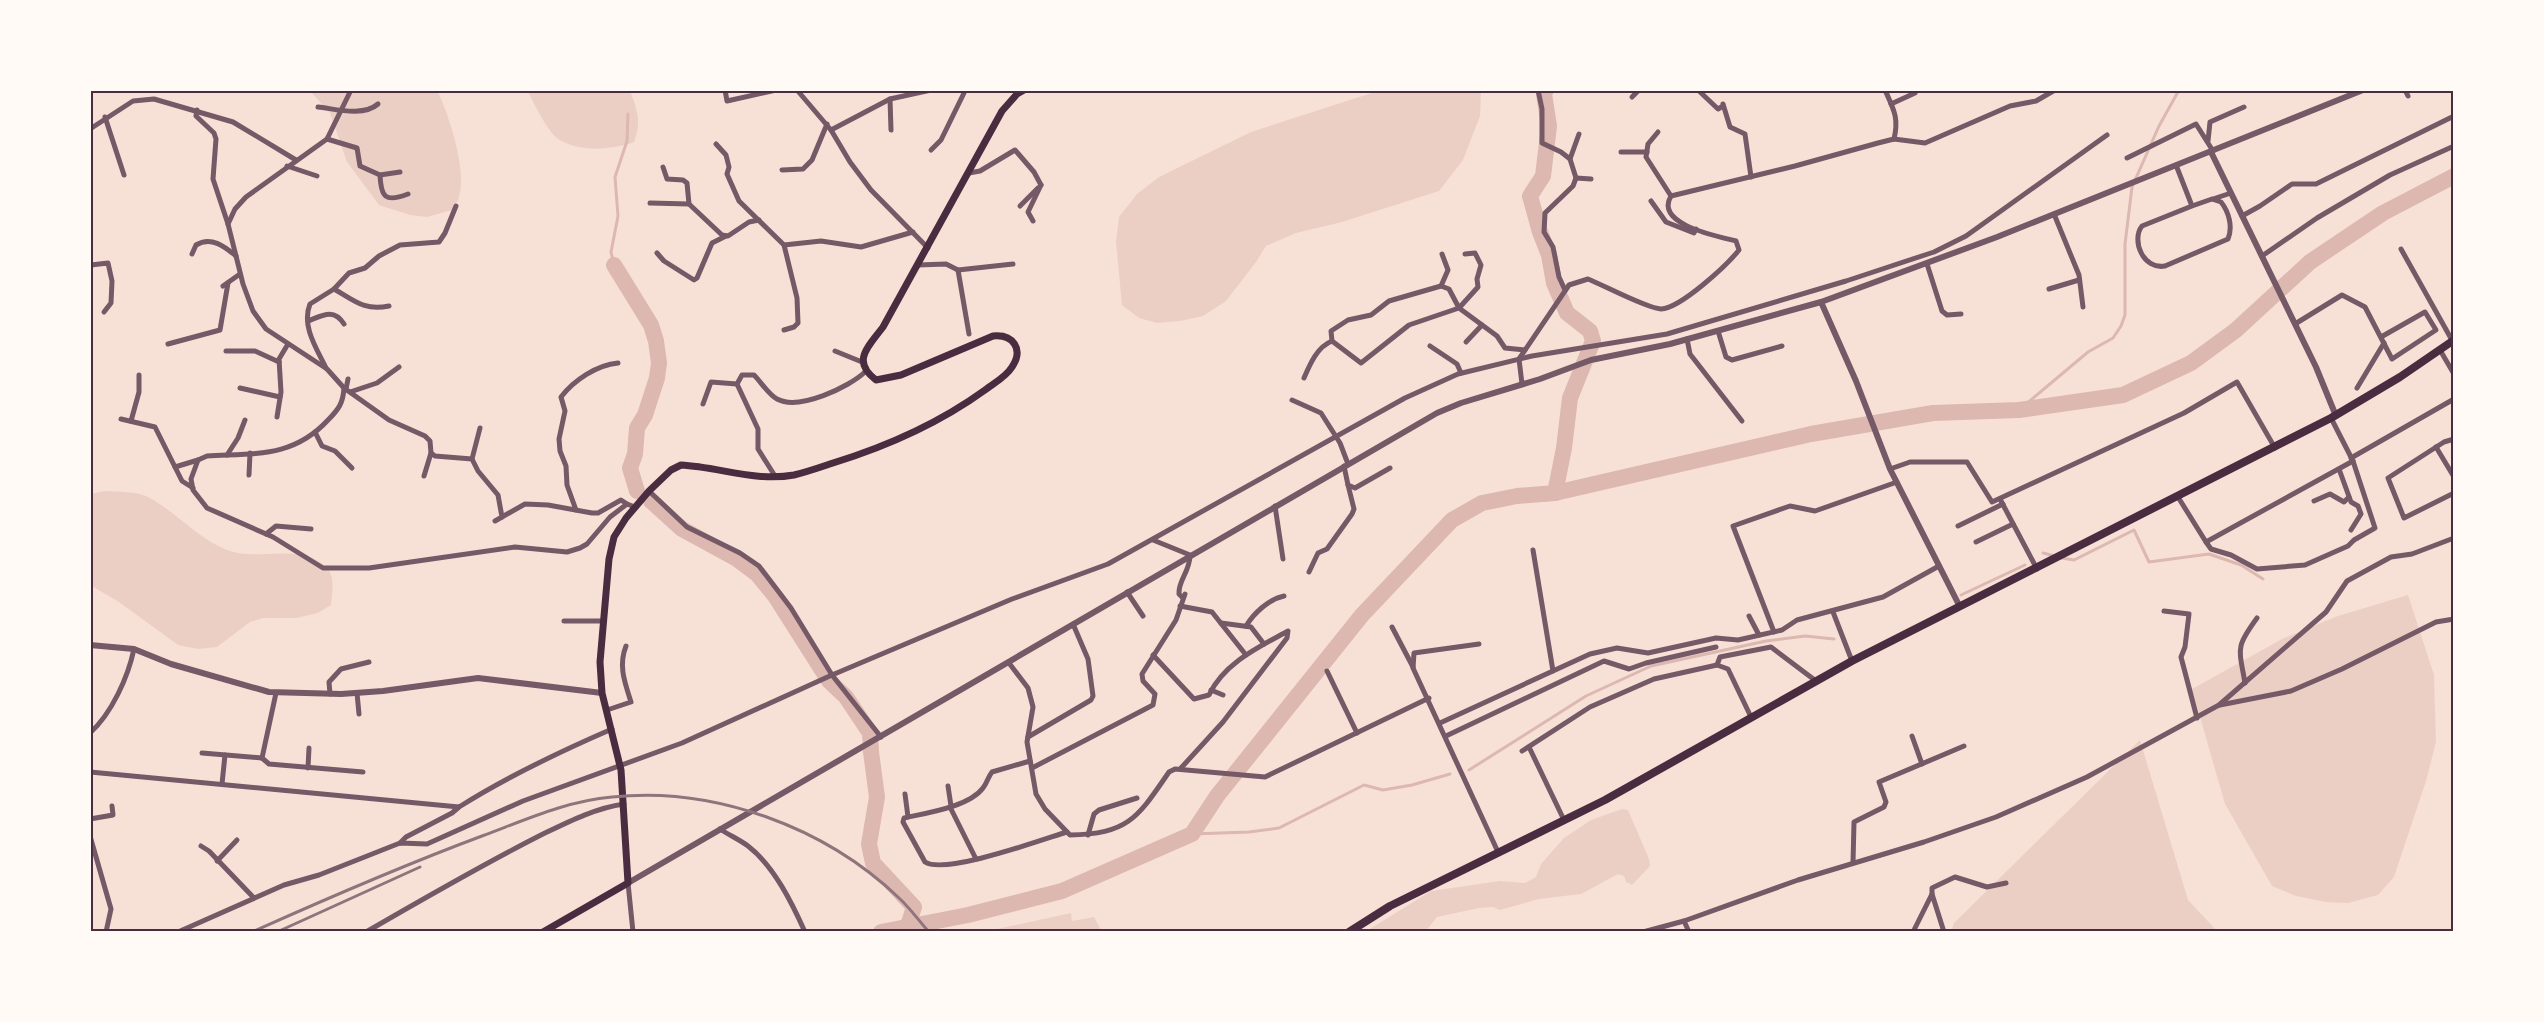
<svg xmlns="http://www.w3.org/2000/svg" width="2544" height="1022" viewBox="0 0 2544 1022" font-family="'PT Sans Narrow',sans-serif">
<rect width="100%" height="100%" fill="#f7e1d7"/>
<!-- green -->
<g fill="#ebcfc5">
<path d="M309,90H437C449,115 467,170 459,197C458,202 454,206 452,210L427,217L410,215L379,205L347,162L330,113Z"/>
<path d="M527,90H630C637,111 642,121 634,142C611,150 578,153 557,138C546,129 534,103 527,90Z"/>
<path d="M1381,90H1481L1480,116L1463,160L1439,191L1342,222L1296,233L1266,246L1256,262L1226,301L1203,316L1180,321L1157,323L1139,318L1122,305L1116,242L1119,217L1137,194L1159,177L1251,132Z"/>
<path d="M105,491C119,492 138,491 150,498C177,513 197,538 227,550C257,562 298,542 325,566C336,575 332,592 331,605L318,613L296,618H263L250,622L217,647L198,649L178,645L119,602L90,585V494Z"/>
<path d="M2408,595L2434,675L2436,742L2426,781L2394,877L2378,895L2348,903L2326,902L2296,896L2272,886L2225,804L2192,689L2284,638L2338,616Z"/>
<path d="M2140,740L2188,900L2218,932H1951L1954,923Z"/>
<path d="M1622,809L1628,810L1649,859L1650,866L1632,885L1626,882L1624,876L1618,874L1581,894L1539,899L1500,910L1493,907L1479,908L1437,917L1425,932H1365L1431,891L1500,881L1525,883L1536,877L1541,864L1564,838L1591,820Z"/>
<path d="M1071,913L1072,921L1094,917L1102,932H983Z"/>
</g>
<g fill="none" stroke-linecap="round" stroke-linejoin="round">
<!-- stream -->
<g stroke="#dcb8b0" stroke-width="3">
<path d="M614,265L611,252L618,216L615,177L627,141L628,114"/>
<path d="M2019,410L2088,352L2113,338L2121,326L2125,315V244L2132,187L2159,126L2179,90"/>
<path d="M2043,553L2055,556"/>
<path d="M2062,558L2074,560L2134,530L2149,562L2209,554L2241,565L2263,579"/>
<path d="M1961,595L2025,565"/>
<path d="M1469,770L1586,696L1651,666L1766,641L1805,636L1834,639"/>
<path d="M1192,834L1249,832L1279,828L1364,785L1383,790L1412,785L1450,774"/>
</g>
<!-- river -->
<g stroke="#dcb8b0" stroke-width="16">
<path d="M1546,90L1544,94L1549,126L1543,176L1530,196L1540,232L1549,255L1554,283L1567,313L1590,331L1593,341L1570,398L1564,448L1555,493"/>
<path d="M614,265L651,325L656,341L659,363L657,378L645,415L637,428L635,454L630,468L637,491"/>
<path d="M651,501L682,529L737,559L757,574L775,596L829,681L846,697L870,733L871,752L877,797L869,844L873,863L914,907L908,926"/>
<path d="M881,932L968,915L1062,891L1192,834L1217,796L1362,615L1452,520L1482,503L1517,496L1555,493L1811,434L1933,413L2019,410L2123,395L2191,363L2236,330L2310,262L2383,213L2454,176"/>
</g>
<!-- minor -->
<g stroke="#755966" stroke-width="5">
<path d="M725,90L727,101L776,90"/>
<path d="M797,90L831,130L850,162L871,190L928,248"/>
<path d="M1538,90L1542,109V143L1561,152L1570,159"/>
<path d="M1698,90L1718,109L1723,106"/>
<path d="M1885,90C1894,110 1899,118 1894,139"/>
<path d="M2405,90L2408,96"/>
<path d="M1632,97L1639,90"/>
<path d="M890,99L891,130"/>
<path d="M1723,104L1730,127L1745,134L1751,177"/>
<path d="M1891,104L1915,93"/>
<path d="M318,107C336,109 363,117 378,104"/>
<path d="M197,110L196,116L214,133L216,139L213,179L228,224L243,284L253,311L266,329L327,369L344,388C343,403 339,409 328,420C293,458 255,453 207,456L198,460L191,479L193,490L207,508L273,537L323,568H369L515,547L567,552L580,548L587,544L610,517L627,504L635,507"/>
<path d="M105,117L124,175"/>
<path d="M90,129L133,101L154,99L233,122L296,160"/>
<path d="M831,130L890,99L931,90"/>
<path d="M1658,132L1648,144L1646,157L1671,196"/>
<path d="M327,139L357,148L360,166L380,175L400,172"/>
<path d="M2208,141L2210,122L2244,107"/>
<path d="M716,144L726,155L729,167L727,174L739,201L784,245L797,298L798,323L794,327L784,330"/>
<path d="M931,150L941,140L964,93"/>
<path d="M1621,152H1647"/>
<path d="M2127,158L2196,124L2213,151"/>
<path d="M2176,165L2192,206L2142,226C2131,240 2143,270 2165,266L2228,239C2233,227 2229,212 2221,202L2212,199L2192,206"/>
<path d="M287,166L317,176"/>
<path d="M663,167L667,179L683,180L687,183L689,204"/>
<path d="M782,170L803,169L812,160L827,124"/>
<path d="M969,173L980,171L1015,150L1034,172L1041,185"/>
<path d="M380,175C381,197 385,203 408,194"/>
<path d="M1576,178L1591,179"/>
<path d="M2213,199L2231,193"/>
<path d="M1651,201L1666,222L1694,233L1696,229"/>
<path d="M650,203L689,204L722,235L728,236L749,222L759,220"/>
<path d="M1020,206L1038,188"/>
<path d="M2054,214L2079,275L2083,307"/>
<path d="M2242,216L2260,206L2292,184H2316L2452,117"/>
<path d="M1033,221L1028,212L1041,185"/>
<path d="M228,224L235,209L246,197L327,139L351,90"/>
<path d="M784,245L821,241L861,247L913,232"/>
<path d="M2401,249L2453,342"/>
<path d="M657,253L664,261L694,280L697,278L712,243L726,236"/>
<path d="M192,254L196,245C211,236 224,246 236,256"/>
<path d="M1465,254L1475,253L1481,265L1477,279L1478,287L1459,308L1449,289L1441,286L1389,301L1371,315L1348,320L1331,331L1332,341L1361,363L1409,325L1459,308L1497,336L1505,348L1525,350"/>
<path d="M2262,256L2317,218L2390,175L2454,146"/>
<path d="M90,263L91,265L108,263L112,281L111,303L104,312"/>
<path d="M1927,264L1942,311L1947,315L1961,314"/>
<path d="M918,265L946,264L958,270L1013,264"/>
<path d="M958,270L969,334"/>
<path d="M223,286L240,274"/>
<path d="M1441,286L1448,270L1442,254"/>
<path d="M334,289C355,301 364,311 389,306"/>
<path d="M2049,289L2079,280"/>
<path d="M1565,290L1559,277L1553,247L1544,232L1545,213L1573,186L1576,178L1570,159L1579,134"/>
<path d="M308,321C323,315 334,308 344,324"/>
<path d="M2295,324L2342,295L2365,307L2392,359L2436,330L2425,312L2381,337"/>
<path d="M1718,331L1726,357L1732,360L1782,346"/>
<path d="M1687,339L1690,354L1742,421"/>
<path d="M1466,342L1482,325"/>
<path d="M168,344L220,330L228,283"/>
<path d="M1430,346L1457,364L1461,373"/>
<path d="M2440,350L2454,374"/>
<path d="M226,351H255L279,362"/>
<path d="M835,351L862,362"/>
<path d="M326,368C317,349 301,326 310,304L334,289L349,273L365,268L379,256L400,245L439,242L445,233L456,206"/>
<path d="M1304,378C1310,364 1317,347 1332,341"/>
<path d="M1522,384L1519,359L1569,285L1588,279C1603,285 1648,309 1661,309C1681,308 1727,265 1739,250L1736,241C1716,236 1654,224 1671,196L1795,166L1878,143L1894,139L1925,143L2010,106L2036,101L2055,90"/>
<path d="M240,388L280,397"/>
<path d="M344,388L389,420L425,436L430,441L431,453L435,456L472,459L478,471L498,495L502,517L495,521"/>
<path d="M2357,388L2384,343"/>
<path d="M346,389L348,379"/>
<path d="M350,392L377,383L399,367"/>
<path d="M1292,400L1321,413L1340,443L1348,464"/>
<path d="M703,404L711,382L737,384"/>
<path d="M277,417L281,392L279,359L288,344"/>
<path d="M121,419L155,427L182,481L193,488"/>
<path d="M131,421L139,392V375"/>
<path d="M315,432L322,446L335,451L352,468"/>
<path d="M2454,439L2444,442L2388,478L2404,518L2454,493"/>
<path d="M2436,447L2454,477"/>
<path d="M227,455L238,438L245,420"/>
<path d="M2351,458L2454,399"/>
<path d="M472,459L480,428"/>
<path d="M1344,466L1348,485L1355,488L1390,468"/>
<path d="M175,467L198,460"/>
<path d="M1890,469L1910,462H1967L1992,502L2184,413L2237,382L2275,448"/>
<path d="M2339,469L2351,502L2358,506L2361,514L2351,530"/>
<path d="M249,475L250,453"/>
<path d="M424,476L431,453"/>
<path d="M775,476L758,449V429L737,384L742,375H754C761,382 769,395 777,399C799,411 849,387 865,372"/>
<path d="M649,491L687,527L740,553L759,566L791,608L832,675L881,737"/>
<path d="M2178,497L2206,542L2353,461"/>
<path d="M2000,499L2037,569"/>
<path d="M2314,501L2330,494L2344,502L2349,497"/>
<path d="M1275,506L1283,559"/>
<path d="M576,510L567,485L566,466L560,451L559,439L565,411L561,397C574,380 597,365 618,363"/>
<path d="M502,517L525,504L548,505L592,513H598L621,500L627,504"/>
<path d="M1958,526L2003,504"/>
<path d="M266,534L276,526L311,529"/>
<path d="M1153,540L1190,555C1190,572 1178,580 1179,594L1183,598"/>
<path d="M1976,542L2013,524"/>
<path d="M2206,542L2211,549L2231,555L2257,569L2305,565L2348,546L2354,540L2375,528L2353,461L2331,418"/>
<path d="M1533,550L1553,671"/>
<path d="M1309,572L1318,553L1327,549L1352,514L1354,509L1348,485"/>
<path d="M1127,592L1143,616"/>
<path d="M1180,606L1212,612L1246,655"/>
<path d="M2164,611L2189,614L2185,647L2181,657L2197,718"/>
<path d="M1833,612L1852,661"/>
<path d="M1749,616L1759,635"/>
<path d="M564,621H603"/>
<path d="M1221,623L1251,627L1264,644"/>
<path d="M1246,626C1254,613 1269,599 1284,596"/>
<path d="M1392,627L1413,667"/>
<path d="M1774,632L1733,526L1790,506L1815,511L1897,482"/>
<path d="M1479,644L1414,653L1413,668L1498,852"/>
<path d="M1153,655L1194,699L1209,695C1224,663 1259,647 1288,631L1287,638L1223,722L1181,768"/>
<path d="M1009,663L1028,688L1033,707L1027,742L1036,794L1045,809L1070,835C1129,834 1138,817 1169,772L1175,769L1265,777L1429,698"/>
<path d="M1717,665L1720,657L1771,647L1816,681"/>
<path d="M1327,671L1357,733"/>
<path d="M2245,683C2239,648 2235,648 2257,618"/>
<path d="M1211,690L1223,695"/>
<path d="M357,693L359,714"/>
<path d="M330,694L329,682L341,669L369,662"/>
<path d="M2220,705L2291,691L2342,669L2436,622L2454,619"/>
<path d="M607,710L631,702C625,683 618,666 626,646"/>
<path d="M1440,723L1590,654L1617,648L1648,653L1716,638L1738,640L1782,630L1797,620L1883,597L1939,566"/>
<path d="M90,733C112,713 128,677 134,649"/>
<path d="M1446,736L1604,661L1629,669L1646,663L1716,647"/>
<path d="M1912,736L1922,764"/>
<path d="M1028,737L1091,700L1093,696L1088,659L1073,624"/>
<path d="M1529,747L1564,820"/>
<path d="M1522,751L1590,707L1654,679L1717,665L1728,669L1751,717"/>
<path d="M202,753L262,758L276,693"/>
<path d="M262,758L269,764L363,772"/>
<path d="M1030,761L992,772C988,777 987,783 983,788C969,807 926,813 904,818L903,822L925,862C945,875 1041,840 1067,832"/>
<path d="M308,768L309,748"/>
<path d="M1032,768L1153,705L1155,694L1143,681L1142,674L1176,620L1185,594"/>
<path d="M90,772L459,807C508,776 559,752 612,729"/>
<path d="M222,784L225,755"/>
<path d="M948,786L951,806"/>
<path d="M905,794L908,817"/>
<path d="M950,807L976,859"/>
<path d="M90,819L113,815L112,806"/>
<path d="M720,829C729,835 740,840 748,846C774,866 792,903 805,932"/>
<path d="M1088,835L1094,814L1099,810L1137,798"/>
<path d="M90,836L111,909L106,932"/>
<path d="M400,843L406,837L452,813L459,807"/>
<path d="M201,846L209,851L254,898"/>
<path d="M217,861L237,840"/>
<path d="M1853,863L1854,822L1884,807L1886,802L1879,782L1964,746"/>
<path d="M628,883L633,932"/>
<path d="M1932,894V888L1955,877L1987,887L2006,883"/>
<path d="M1684,921L1689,932"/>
<path d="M178,932L284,885L319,875L400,843L427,844L523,801L682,743L832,675L1012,599L1108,564L1405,398L1458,374L1532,356L1667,334L1846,281L1934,252L1966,236L2107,135"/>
<path d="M366,932C423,899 480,866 539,836C566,823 595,808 624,804"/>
<path d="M1643,932L1684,921L1798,880L1924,842L1996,817L2087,777L2219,705L2326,612L2347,581L2391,557L2412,554L2454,538"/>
<path d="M1913,932L1932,894L1944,932"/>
</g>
<!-- tertiary -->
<g stroke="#755966" stroke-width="6">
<path d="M2211,152L2316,367L2336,416"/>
<path d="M1821,302L1856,381L1890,469L1959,605"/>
<path d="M90,645L134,649L171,664L269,692L341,694L383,691L478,678L602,693"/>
<path d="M628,883L1437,413L1461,403L1540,379L1591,360L1670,344L1821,302L1997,237L2363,90"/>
</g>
<!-- secondary -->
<path stroke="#4a2c40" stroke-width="7" d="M543,932L628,883L621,770L602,693L600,662L609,559L614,537L626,518L649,491L671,470L681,465C719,467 756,482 794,475C807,472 821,467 833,463C888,446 938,424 985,390C994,383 1006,377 1012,367C1024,349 1013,334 993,336L901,375L876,380C851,361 868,347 883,327L1002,111L1017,94L1024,90"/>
<!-- trunk -->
<path stroke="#4a2c40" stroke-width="8" d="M1349,932L1390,906L1605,800L1852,661L2331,418L2400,377L2454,340"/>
<!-- rail -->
<g stroke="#8f747c" stroke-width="3">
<path d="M252,932C328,898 404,865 482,836C525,820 566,801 612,797C714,786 825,827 899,898C910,908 919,921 929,932"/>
<path d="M277,932L420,867"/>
</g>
</g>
<!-- border -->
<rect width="2544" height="1022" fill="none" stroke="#fffaf5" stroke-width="183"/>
<rect x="92" y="92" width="2360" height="838" fill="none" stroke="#4a2c40" stroke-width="2"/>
</svg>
